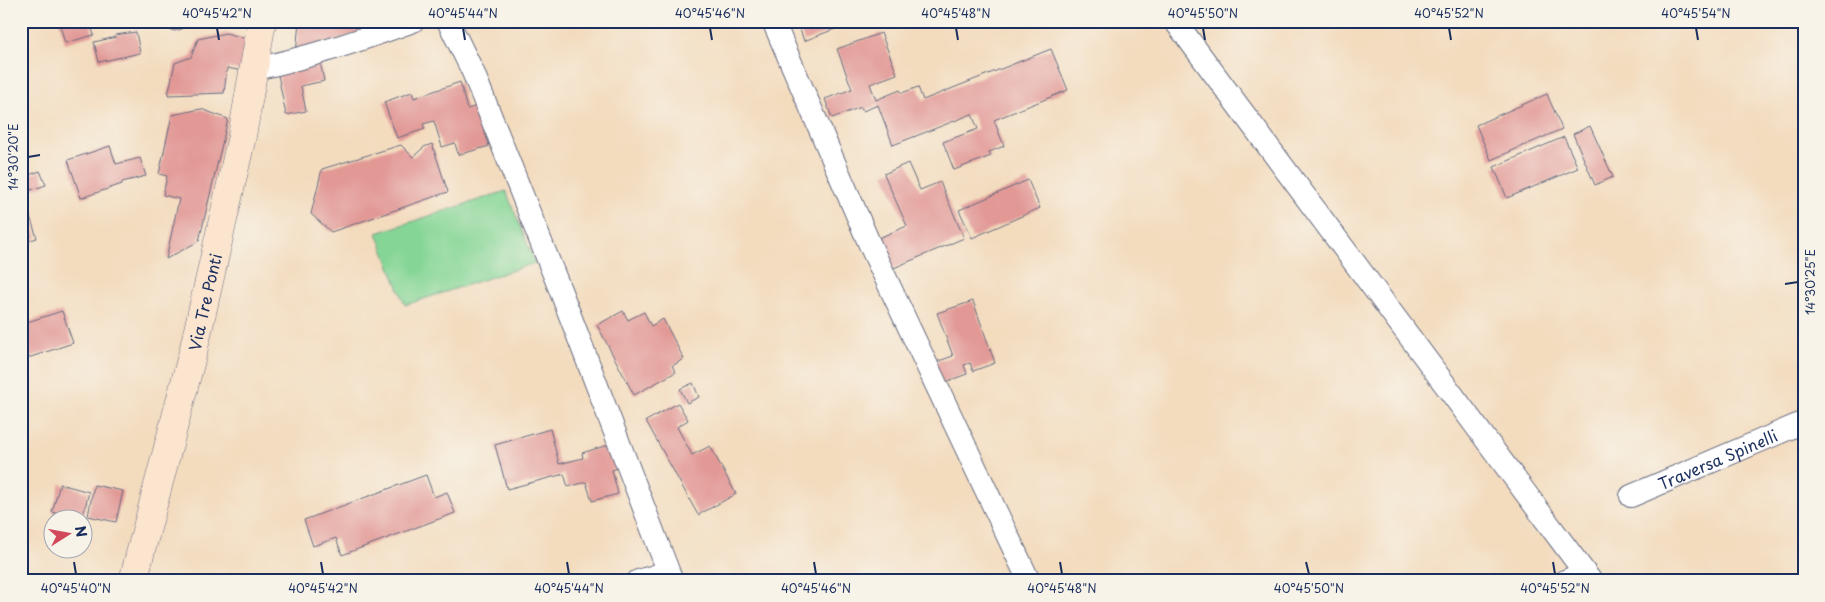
<svg xmlns="http://www.w3.org/2000/svg" width="1825" height="602" viewBox="0 0 1825 602" font-family="'Playpen Sans',sans-serif">
<rect width="100%" height="100%" fill="#f7f3e8"/>
<filter id="ink" filterUnits="userSpaceOnUse"><feTurbulence type="fractalNoise" baseFrequency=".02" numOctaves="2"/><feDisplacementMap in="SourceGraphic" scale="10" xChannelSelector="R" yChannelSelector="G"/><feConvolveMatrix kernelMatrix="1 2 1 2 8 2 1 2 1" color-interpolation-filters="sRGB"/></filter>
<filter id="wash" filterUnits="userSpaceOnUse"><feTurbulence type="fractalNoise" baseFrequency=".0096" numOctaves="4" result="noise"/><feDisplacementMap in="SourceGraphic" scale="20" xChannelSelector="R" yChannelSelector="G"/><feGaussianBlur stdDeviation="1.12" result="paint"/><feColorMatrix in="noise" values="0 0 0 0 0 0 0 0 0 0 0 0 0 0 0 0 0 1.4 0 .05"/><feComposite in="paint" operator="in"/></filter>
<g filter="url(#wash)">
<rect width="100%" height="100%" fill="#f3dbbe"/>
<!-- green -->
<path fill="#85d696" stroke="#50827a" d="M506,191L535,263L405,305L377,233Z"/>
<g id="blocks">
<!-- building -->
<g fill="#e29996">
<path d="M61,21H107V22L91,26L94,35L65,43L59,22Z"/>
<path d="M168,21H183L182,29L174,31L169,29Z"/>
<path d="M185,21H231V22L209,27Z"/>
<path d="M299,21H392L296,54Z"/>
<path d="M797,21H843L845,25L804,41Z"/>
<path d="M136,32L140,53L99,62L94,42L116,37L115,35Z"/>
<path d="M226,33L247,39L243,71L227,68L224,93L168,95L175,63L191,57L198,39Z"/>
<path d="M881,33L897,74L870,84L876,100L900,90L902,93L918,87L923,100L1051,49L1068,90L994,120L1004,146L989,152L991,156L954,170L943,142L978,129L972,114L893,145L878,105L863,111L861,107L832,118L825,99L852,89L837,49Z"/>
<path d="M320,61L324,81L301,86L306,111L286,115L277,70Z"/>
<path d="M460,82L467,109L478,106L489,146L458,155L455,143L442,147L434,121L423,124L425,129L397,138L384,102L412,92L414,98Z"/>
<path d="M1547,94L1562,129L1491,160L1476,125Z"/>
<path d="M201,109L228,119L199,241L166,259L179,199L163,195L167,176L159,174L172,115Z"/>
<path d="M1590,126L1613,177L1595,185L1573,134Z"/>
<path d="M1564,137L1578,168L1507,198L1494,167Z"/>
<path d="M432,144L448,192L331,232L311,214L322,169L401,145L413,157L424,147Z"/>
<path d="M110,146L116,164L140,158L146,176L122,182V184L81,198L68,160Z"/>
<path d="M908,163L920,190L940,182L964,238L889,270L876,239L907,226L884,174Z"/>
<path d="M40,171L46,185L31,190L26,176Z"/>
<path d="M1028,180L1040,208L972,238L959,210Z"/>
<path d="M24,198L37,238L21,243V199Z"/>
<path d="M973,301L995,363L973,371L970,363L964,365L967,374L940,384L933,363L953,356L937,313Z"/>
<path d="M62,311L73,343L28,358L21,340V324Z"/>
<path d="M623,311L628,320L644,312L651,326L663,319L684,359L672,366L676,372L634,395L597,325Z"/>
<path d="M693,383L699,397L687,403L680,389Z"/>
<path d="M678,403L688,420L677,427L692,455L710,446L736,494L698,515L646,421Z"/>
<path d="M550,429L559,464L583,458L582,453L611,444L618,468L612,470L618,494L592,501L586,482L568,487L564,474L507,489L495,445Z"/>
<path d="M426,475L434,497L447,492L455,513L342,555L336,538L313,546L304,520Z"/>
<path d="M60,484L89,492L82,520L52,512Z"/>
<path d="M94,485L123,491L116,522L88,516Z"/>
</g>
</g>
</g>
<g filter="url(#ink)">
<use href="#blocks" fill-opacity="0" stroke="#676b80" stroke-width="1"/>
<g fill="none" stroke-linecap="round" stroke-linejoin="round">
<defs>
<g id="street">
<path d="M448,21L473,72L561,292L672,581"/>
<path d="M773,21L870,245L1029,581"/>
<path d="M1175,21L1585,573"/>
<path d="M254,69C309,58 361,40 413,21"/>
<path id="s1" d="M1631,496L1804,422"/>
<path d="M638,581L668,572"/>
<path d="M1565,581L1585,573L1591,581"/>
</g>
<g id="secondary">
<path id="s2" d="M133,581L193,352L242,136L262,21"/>
</g>
</defs>
<!-- street casing -->
<use href="#street" stroke="#676b80" stroke-width="24"/>
<!-- secondary casing -->
<use href="#secondary" stroke="#676b80" stroke-width="29"/>
<!-- street -->
<use href="#street" stroke="#fff" stroke-width="22"/>
<!-- secondary -->
<use href="#secondary" stroke="#fce5cf" stroke-width="28"/>
</g>
</g>
<!-- ticks -->
<path fill="none" stroke="#1b2f5e" stroke-width="2" d="M217,28L219,40M463,28L465,40M710,28L712,40M956,28L958,40M1203,28L1205,40M1449,28L1451,40M1696,28L1698,40M28,157L40,155M1785,284L1798,282M74,562L76,574M321,562L323,574M567,562L569,574M814,562L816,574M1060,562L1062,574M1306,562L1309,574M1553,562L1555,574"/>
<g text-anchor="middle" dominant-baseline="central" stroke-width="5" stroke-linejoin="round" paint-order="stroke">
<!-- street labels -->
<g font-size="16" fill="#1b2f5e" stroke="#f7f3e8">
<text stroke="none"><textPath href="#s2" startOffset="288">Via Tre Ponti</textPath></text>
<text stroke="none"><textPath href="#s1" startOffset="94">Traversa Spinelli</textPath></text>
</g>
</g>
<!-- margin -->
<rect width="1825" height="602" fill="none" stroke="#f7f3e8" stroke-width="55"/>
<!-- north arrow -->
<g transform="translate(68 534) rotate(79)"><circle r="24" fill="#f7f3e8" stroke="#9fa5b1"/>
<path d="M0-4L9 19L0 12L-9 19Z" fill="#d1495b"/>
<text y="-8" font-size="14" font-weight="bold" text-anchor="middle" fill="#1b2f5e">N</text>
</g>
<rect x="28" y="28" width="1770" height="546" fill="none" stroke="#1b2f5e" stroke-width="2"/>
<g font-size="12" text-anchor="middle" fill="#1b2f5e">
<text x="217" y="18">40°45'42"N</text>
<text x="463" y="18">40°45'44"N</text>
<text x="710" y="18">40°45'46"N</text>
<text x="956" y="18">40°45'48"N</text>
<text x="1203" y="18">40°45'50"N</text>
<text x="1449" y="18">40°45'52"N</text>
<text x="1696" y="18">40°45'54"N</text>
<text transform="translate(14 157) rotate(-90)" y="4">14°30'20"E</text>
<text transform="translate(1811 282) rotate(-90)" y="4">14°30'25"E</text>
<text x="76" y="593">40°45'40"N</text>
<text x="323" y="593">40°45'42"N</text>
<text x="569" y="593">40°45'44"N</text>
<text x="816" y="593">40°45'46"N</text>
<text x="1062" y="593">40°45'48"N</text>
<text x="1309" y="593">40°45'50"N</text>
<text x="1555" y="593">40°45'52"N</text>
</g>
</svg>
